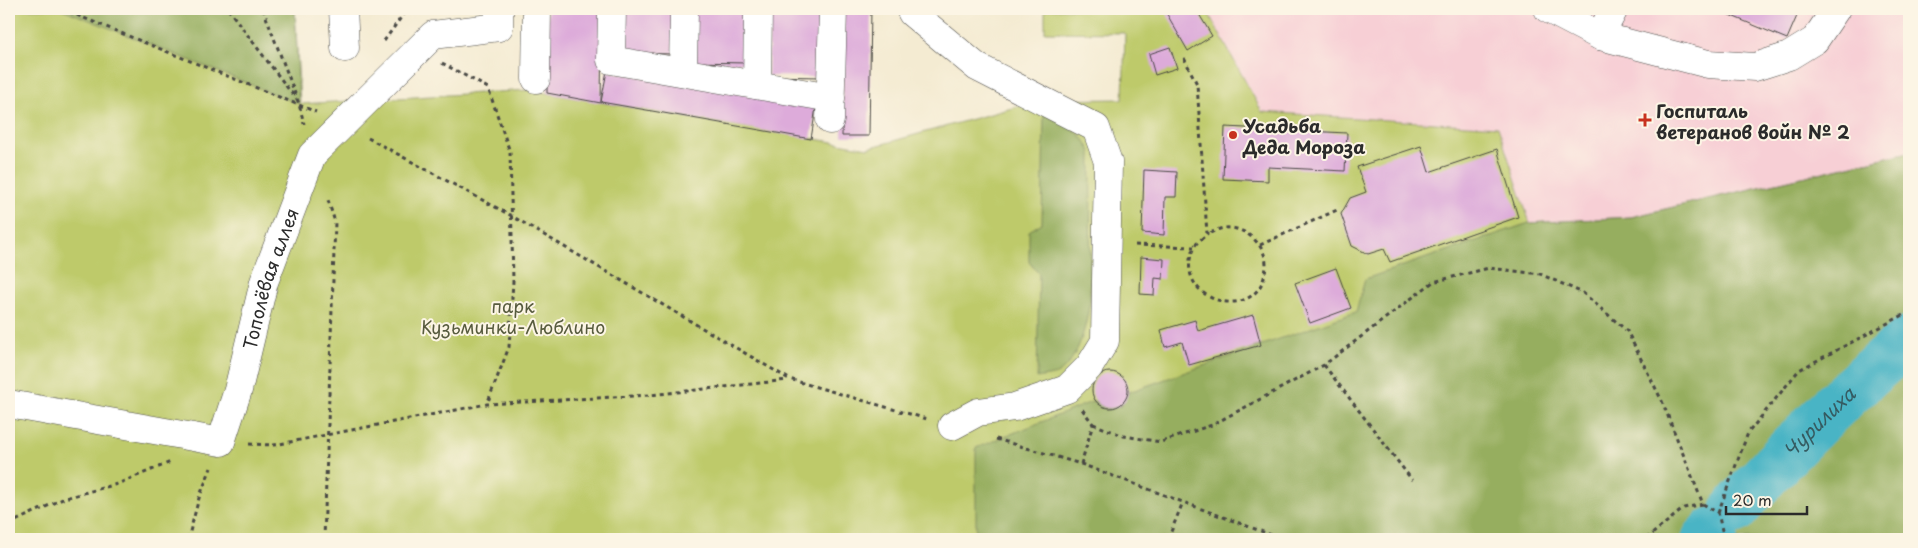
<svg xmlns="http://www.w3.org/2000/svg" width="1918" height="548" viewBox="0 0 1918 548" font-family="'Playpen Sans',sans-serif">
<rect width="100%" height="100%" fill="#fcf5e5"/>
<filter id="ink" filterUnits="userSpaceOnUse"><feTurbulence type="fractalNoise" baseFrequency=".02" numOctaves="2"/><feDisplacementMap in="SourceGraphic" scale="10" xChannelSelector="R" yChannelSelector="G"/><feConvolveMatrix kernelMatrix="1 2 1 2 8 2 1 2 1" color-interpolation-filters="sRGB"/></filter>
<filter id="wash" filterUnits="userSpaceOnUse"><feTurbulence type="fractalNoise" baseFrequency=".0096" numOctaves="4" result="noise"/><feDisplacementMap in="SourceGraphic" scale="20" xChannelSelector="R" yChannelSelector="G"/><feGaussianBlur stdDeviation="1.12" result="paint"/><feColorMatrix in="noise" values="0 0 0 0 0 0 0 0 0 0 0 0 0 0 0 0 0 1.4 0 .05"/><feComposite in="paint" operator="in"/></filter>
<g filter="url(#wash)">
<rect width="100%" height="100%" fill="#f4ebd2"/>
<!-- built -->
<path fill="#f7cfd5" d="M1206,9H1909V152L1631,217L1529,223L1498,127L1263,112Z"/>
<!-- green -->
<path fill="#beca6b" stroke="#747a4b" d="M9,9H295L300,104L529,90L868,148L1041,100L1123,99L1125,33L1045,32V9H1206L1262,112L1498,127L1530,223L1631,217L1909,152V539H9Z"/>
<!-- forest -->
<g fill="#96ae5f" stroke="#606c45">
<path d="M62,9H295L299,104Z"/>
<path d="M1044,114C1064,124 1082,130 1091,152L1090,301C1086,325 1080,356 1060,372C1055,376 1044,376 1037,378L1039,274L1029,262V231L1042,223Z"/>
<path d="M1909,152V539H976V448L1094,401L1106,409L1121,406L1129,392L1356,312L1365,279L1529,223L1631,217Z"/>
</g>
<g fill="none" stroke-linecap="round" stroke-linejoin="round">
<!-- river -->
<g stroke="#48b4c5" stroke-width="49">
<path id="s1" d="M1735,509C1789,448 1846,392 1909,340"/>
<path d="M1706,539L1714,531"/>
</g>
</g>
<g id="blocks">
<!-- building -->
<g fill="#ddabda">
<path d="M548,9H602L601,103L547,93Z"/>
<path d="M622,9H674L673,54L621,53Z"/>
<path d="M693,9H748L747,63L692,62Z"/>
<path d="M770,9H821L820,77L768,76Z"/>
<path d="M844,9H871L869,136H842Z"/>
<path d="M1164,9H1196L1212,36L1188,51Z"/>
<path d="M1715,9H1800L1787,39Z"/>
<path d="M1170,47L1177,68L1155,75L1149,54Z"/>
<path d="M607,71L816,107L811,139L601,102Z"/>
<path d="M1225,127L1347,133L1345,171L1268,167V181L1223,179Z"/>
<path d="M1421,146L1429,172L1497,149L1518,217L1390,262L1384,249L1368,254L1352,246L1341,214L1350,198L1366,192L1357,167Z"/>
<path d="M1144,170L1177,172L1176,197H1165L1164,235L1142,233Z"/>
<path d="M1141,257L1164,259L1163,279L1155,278L1154,295L1140,294Z"/>
<path d="M1336,268L1351,308L1310,323L1295,283Z"/>
<path d="M1253,315L1261,345L1189,365L1182,342L1165,347L1161,330L1195,320L1198,331Z"/>
<circle cx="1110" cy="390" r="18"/>
</g>
</g>
</g>
<g filter="url(#ink)">
<use href="#blocks" fill-opacity="0" stroke="#494844" stroke-width="1"/>
<g fill="none" stroke-linecap="round" stroke-linejoin="round">
<defs>
<g id="minor">
<path d="M343,9L345,48"/>
<path d="M612,9L611,60L831,98"/>
<path d="M910,9L912,13L977,67L1096,128L1108,162L1105,341L1089,367L1067,389L1015,407L978,412L952,426"/>
<path d="M1548,9L1600,36L1708,64L1755,67L1789,56L1815,40L1836,9"/>
<path d="M1600,36L1614,9"/>
<path d="M683,72L684,9"/>
<path d="M536,79L537,9"/>
<path d="M757,85L758,9"/>
<path d="M830,120L833,9"/>
<path id="s2" d="M9,404L221,442L238,390L264,282L312,155L433,35L499,27V9"/>
</g>
</defs>
<!-- minor casing -->
<use href="#minor" stroke="#494844" stroke-width="29"/>
<!-- path -->
<g stroke="#494844" stroke-width="3" stroke-dasharray="4 4" stroke-linecap="butt">
<path d="M62,9L316,112"/>
<path d="M228,9L296,99"/>
<path d="M263,9L299,104L304,124"/>
<path d="M384,41L407,9"/>
<path d="M1184,58L1197,84L1207,234C1203,238 1196,243 1194,247C1168,302 1263,329 1266,265C1266,245 1245,226 1225,228C1220,228 1213,232 1207,234"/>
<path d="M442,63L488,88L510,152L513,281L509,347L487,404"/>
<path d="M368,138L510,215L789,379L927,419"/>
<path d="M1135,245L1194,247"/>
<path d="M1260,245L1337,210"/>
<path d="M1324,365L1412,480"/>
<path d="M1093,424L1124,436L1161,442L1212,425L1324,365L1433,282L1489,268L1540,274L1583,293L1627,331L1662,401L1703,504L1684,508L1646,539"/>
<path d="M996,439L1081,464L1282,539"/>
<path d="M249,444L274,445L487,404L650,395L788,380"/>
<path d="M1081,464L1093,424L1082,409"/>
<path d="M1703,504L1718,513L1724,539"/>
<path d="M1718,513L1748,433L1799,370L1909,312"/>
<path d="M9,524L65,498L117,484L171,462"/>
<path d="M188,539L199,498L211,468"/>
<path d="M324,539L335,222L327,197"/>
<path d="M1168,539L1183,502"/>
</g>
<!-- minor -->
<use href="#minor" stroke="#fff" stroke-width="28"/>
</g>
</g>
<!-- markers -->
<g fill="#c8321e" stroke="#fcf5e5" stroke-width="2">
<path d="M1642.5 112.5h5v5h5v5h-5v5h-5v-5h-5v-5h5z"/>
<circle cx="1233" cy="135" r="5"/>
</g>
<g text-anchor="middle" dominant-baseline="central" stroke-width="4" stroke-linejoin="round" paint-order="stroke">
<!-- poi labels -->
<g font-size="18" font-weight="bold" fill="#2b2b2b" stroke="#fcf5e5" text-anchor="start">
<text x="1656" y="110">Госпиталь<tspan x="1656" dy="21">ветеранов войн № 2</tspan></text>
<text x="1243" y="125">Усадьба<tspan x="1243" dy="21">Деда Мороза</tspan></text>
</g>
<!-- street labels -->
<g font-size="18" fill="#2b2b2b" stroke="#fcf5e5">
<text stroke="none"><textPath href="#s2" startOffset="386">Тополёвая аллея</textPath></text>
</g>
<!-- park labels -->
<g font-size="18" fill="#575b3e" stroke="#fcf5e5">
<text x="513" y="305">парк<tspan x="513" dy="21">Кузьминки-Люблино</tspan></text>
</g>
<!-- water labels -->
<g font-size="19" font-style="italic" fill="#355b61" stroke="#fcf5e5">
<text stroke="none"><textPath href="#s1" startOffset="121">Чурилиха</textPath></text>
</g>
</g>
<!-- margin -->
<rect width="1918" height="548" fill="none" stroke="#fcf5e5" stroke-width="30"/>
<!-- scale -->
<path d="M1726 506v8h81v-8" fill="none" stroke="#2b2b2b" stroke-width="2.5"/>
<text x="1733" y="506" font-size="15" fill="#2b2b2b" stroke="#fcf5e5" stroke-width="4" paint-order="stroke">20 m</text>
</svg>
